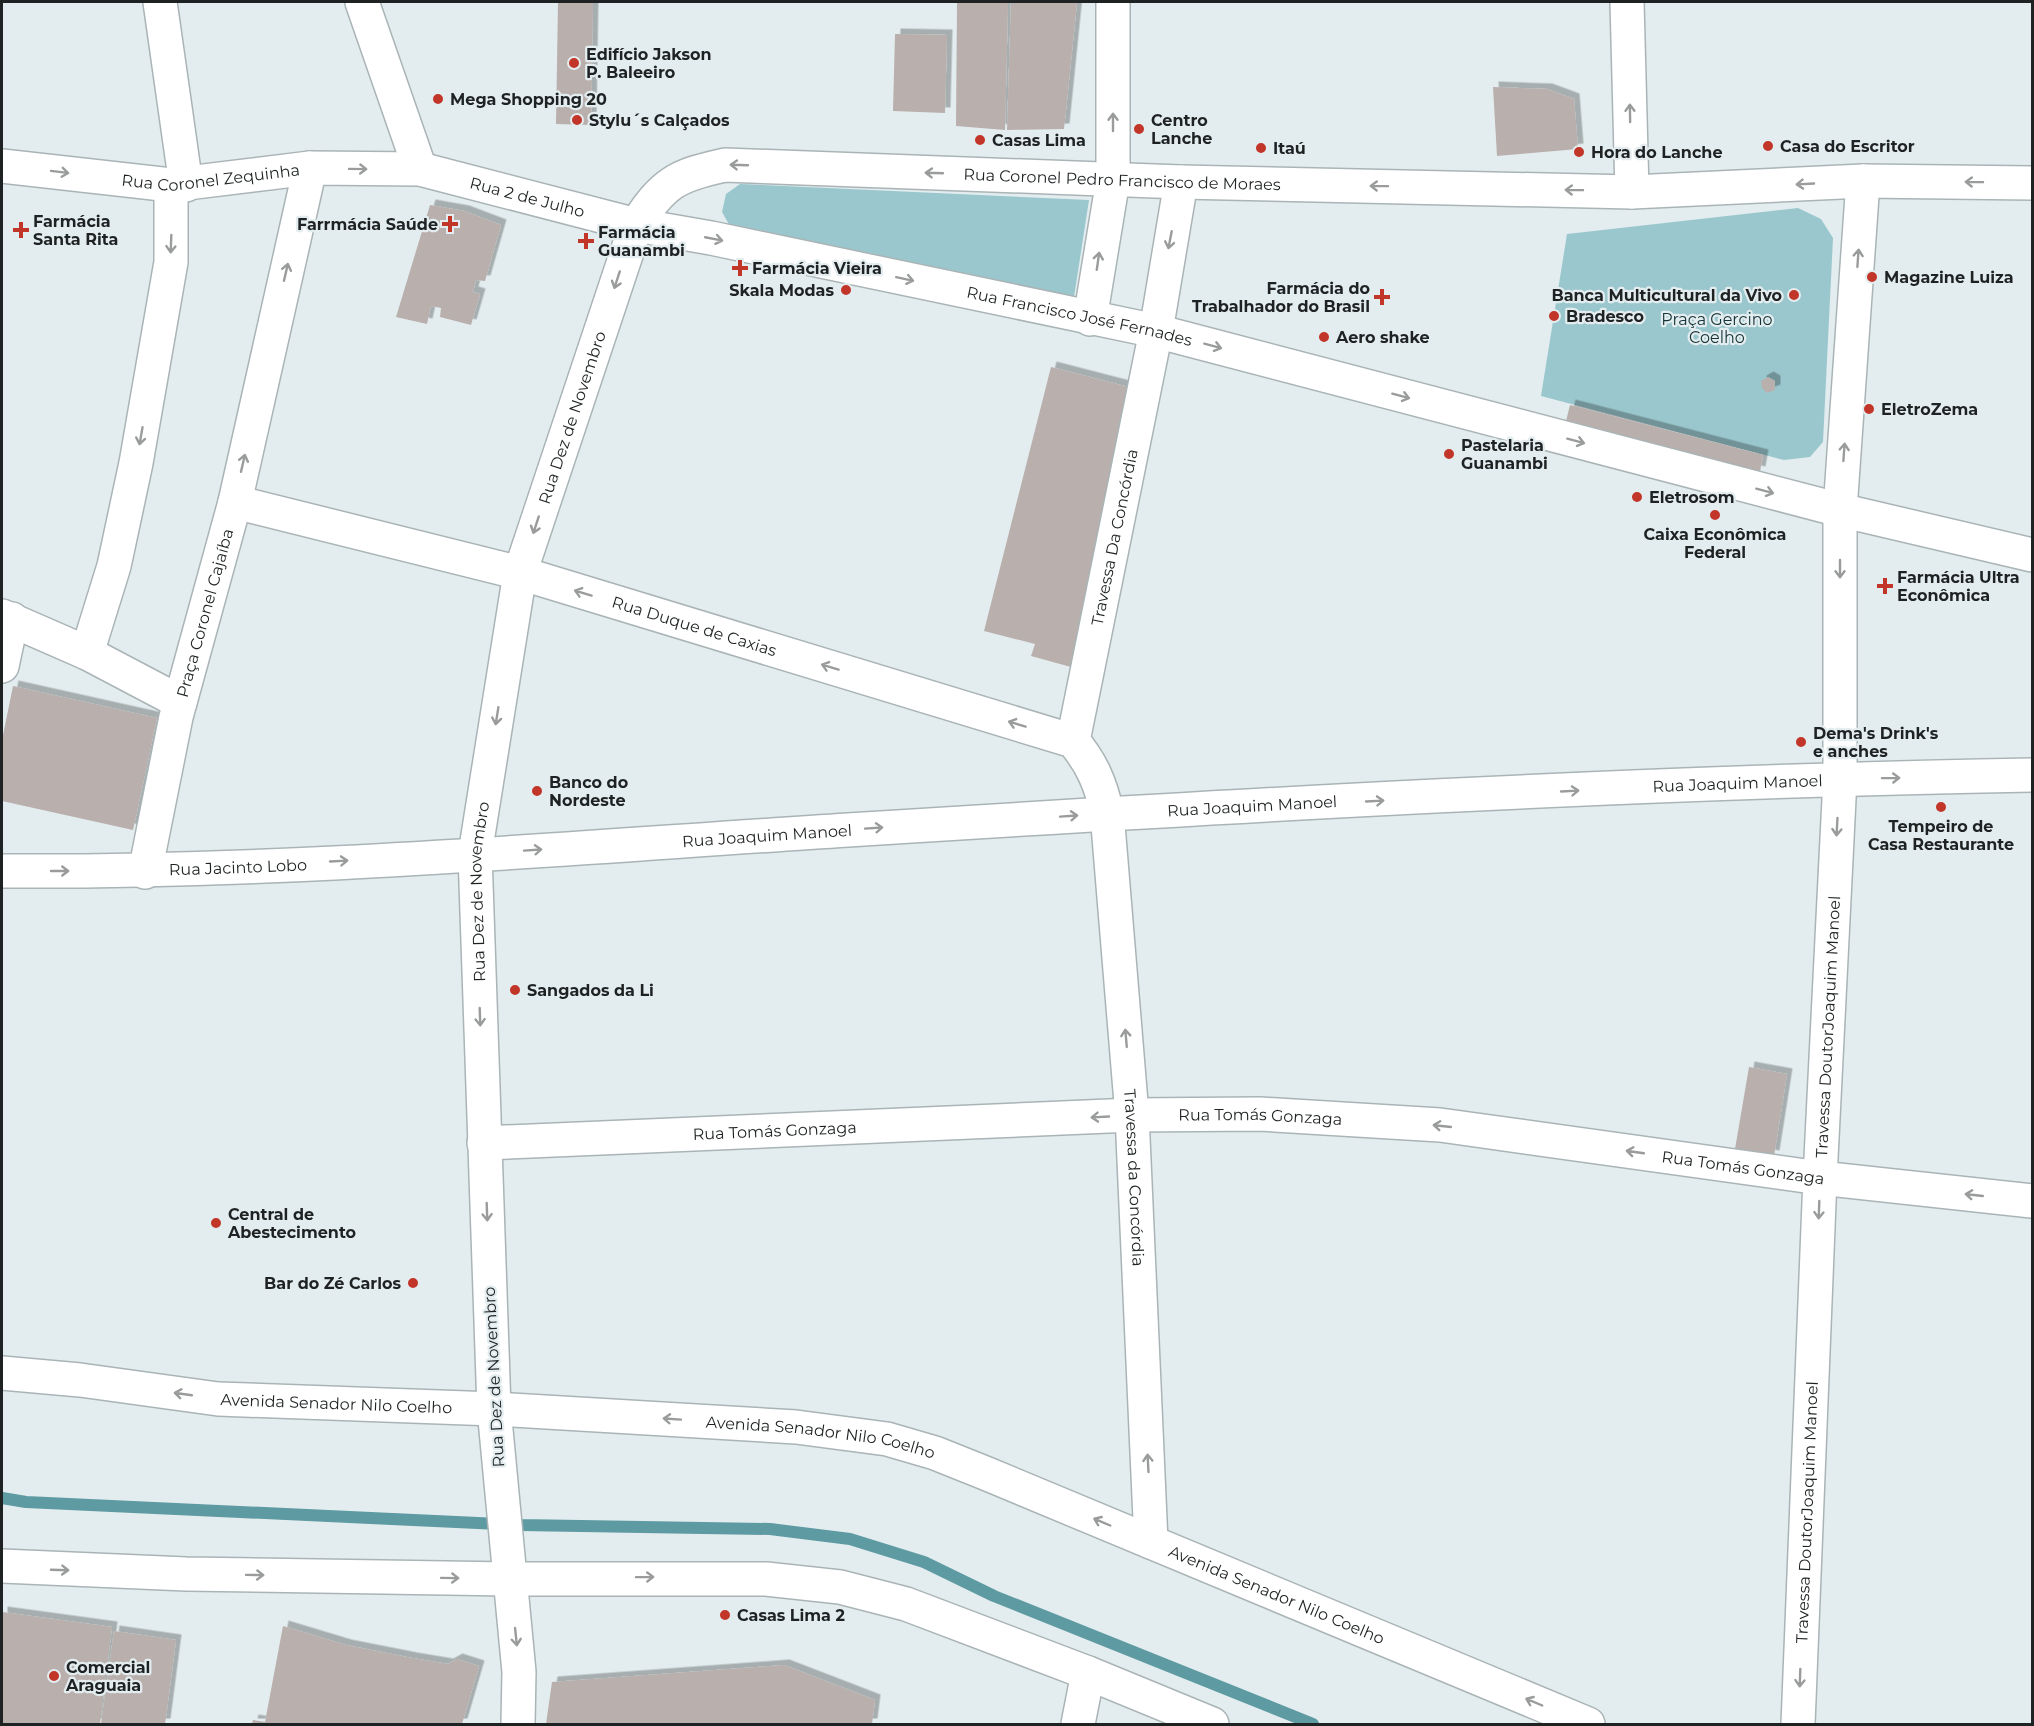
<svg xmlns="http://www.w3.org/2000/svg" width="2034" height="1726" viewBox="0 0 2034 1726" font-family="Montserrat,sans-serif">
<defs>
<filter id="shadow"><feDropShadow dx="5.5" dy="-5.5" stdDeviation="0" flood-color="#0004"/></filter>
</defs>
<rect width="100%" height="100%" fill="#e3edef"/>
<!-- green -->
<g fill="#9ac7cd">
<path d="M740,184L1089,200L1074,297L731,228L722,212L726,194Z"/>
<path d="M1798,208L1821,219L1833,238L1823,442L1810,457L1784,460L1541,396L1567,234Z"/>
</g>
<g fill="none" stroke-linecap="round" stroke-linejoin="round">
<!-- stream -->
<path stroke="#5e9aa2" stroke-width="12" d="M2,1498L26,1502L520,1525L770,1529L850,1539L924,1562L994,1596L1313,1724"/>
</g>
<!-- building -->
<g fill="#b9afad" filter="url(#shadow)">
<path d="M558,2H593L591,125L556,124Z"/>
<path d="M957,2H1008L1005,130L956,126Z"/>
<path d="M1011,2H1077L1064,129L1007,130Z"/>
<path d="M895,34L947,35L945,113L893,111Z"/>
<path d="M1493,87L1547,89L1574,99L1578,149L1497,156Z"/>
<path d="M430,205L464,211L501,225L485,281L476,280L473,292L480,294L471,325L440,317L441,308L431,306L427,324L396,317Z"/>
<path d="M1051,367L1140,390L1071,667L1031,656L1035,644L984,631Z"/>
<path d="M1768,377L1775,381V390L1767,393L1762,388L1761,381Z"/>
<path d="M1570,405L1763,455L1760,472L1565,425Z"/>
<path d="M13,686L157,718L133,830L2,801V740Z"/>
<path d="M1749,1067L1787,1074L1774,1156L1735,1149Z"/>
<path d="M2,1612L112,1627L100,1724H2Z"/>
<path d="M283,1626L346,1645L412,1658L448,1664L457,1659L479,1666L462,1724H252L253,1720L265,1722Z"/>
<path d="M114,1631L176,1640L165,1724H101Z"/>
<path d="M784,1665L875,1700L872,1724H546L552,1682Z"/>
</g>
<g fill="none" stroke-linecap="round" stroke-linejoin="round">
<defs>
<g id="minor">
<path d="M160,2L186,185"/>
<path d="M362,2L420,169"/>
<path d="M1627,2L1632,192"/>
<path d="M1090,319L1113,180V2"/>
<path id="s1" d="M235,502L520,573L1073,741C1092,763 1101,785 1107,813L1132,1115L1151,1542"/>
<path d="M2,616L87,653L180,702"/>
<path d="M87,653L114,566L136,463L171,262V185"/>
<path d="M2,666L12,619"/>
<path id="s2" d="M1073,741L1156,331L1181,182"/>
<path id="s3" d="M2,871C284,873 567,848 848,830C1243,805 1638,782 2032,775"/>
<path id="s4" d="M145,872L176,717L235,502L310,168"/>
<path id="s5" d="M484,1143L1132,1115L1260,1114L1440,1125L1820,1178L2032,1201"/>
<path id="s6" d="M518,1724L519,1672L494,1409L475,854L520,573L636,225C664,182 676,176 725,165L1181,182L1632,192L1863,181L2032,183"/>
<path d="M1078,1724L1088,1673"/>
<path id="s7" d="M1798,1724L1820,1178L1840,779V510L1863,181"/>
</g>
<g id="major">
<path id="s8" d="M2,166L171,185L310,168L420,169L636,225L711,238L1156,331L1840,510L2032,555"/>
<path id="s9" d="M2,1373L80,1380L218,1399L494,1409L796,1427L887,1439L935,1453L985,1473L1588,1724"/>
<path d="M2,1566L186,1574L510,1579H766L840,1587L906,1604L1088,1673L1212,1724"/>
</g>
</defs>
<!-- minor casing -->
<use href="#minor" stroke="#aab4b6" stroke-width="36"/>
<!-- major casing -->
<use href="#major" stroke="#aab4b6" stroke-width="36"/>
<!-- minor -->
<use href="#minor" stroke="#fff" stroke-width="33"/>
<!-- major -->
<use href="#major" stroke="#fff" stroke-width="33"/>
</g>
<!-- one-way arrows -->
<defs><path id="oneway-shaft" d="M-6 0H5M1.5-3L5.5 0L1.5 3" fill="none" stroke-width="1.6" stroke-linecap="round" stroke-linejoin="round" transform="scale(1.5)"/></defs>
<g stroke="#9a9c9c">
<use href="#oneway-shaft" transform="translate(1630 113) rotate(-91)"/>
<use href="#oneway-shaft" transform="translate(1113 122) rotate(-90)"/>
<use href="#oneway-shaft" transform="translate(739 165) rotate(-178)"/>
<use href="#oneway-shaft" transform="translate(358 169) rotate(1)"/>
<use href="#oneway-shaft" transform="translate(60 172) rotate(7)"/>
<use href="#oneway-shaft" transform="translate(934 173) rotate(-178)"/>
<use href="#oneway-shaft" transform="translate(1974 182) rotate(-179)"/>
<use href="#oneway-shaft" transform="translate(1805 184) rotate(177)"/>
<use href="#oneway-shaft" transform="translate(1379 186) rotate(-179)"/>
<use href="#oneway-shaft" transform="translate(1574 190) rotate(-179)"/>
<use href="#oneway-shaft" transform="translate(714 239) rotate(11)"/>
<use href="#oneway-shaft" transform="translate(1170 240) rotate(101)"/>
<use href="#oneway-shaft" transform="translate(171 244) rotate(92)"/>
<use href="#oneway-shaft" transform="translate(1858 258) rotate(-86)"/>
<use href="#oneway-shaft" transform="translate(1098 261) rotate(-82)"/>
<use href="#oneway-shaft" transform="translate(286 272) rotate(-77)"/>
<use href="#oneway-shaft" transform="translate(905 279) rotate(12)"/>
<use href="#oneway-shaft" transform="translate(617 280) rotate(108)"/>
<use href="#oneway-shaft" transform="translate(1213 346) rotate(15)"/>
<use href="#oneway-shaft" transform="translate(1401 396) rotate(15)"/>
<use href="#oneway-shaft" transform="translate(141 436) rotate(100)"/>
<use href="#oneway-shaft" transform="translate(1576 441) rotate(15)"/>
<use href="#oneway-shaft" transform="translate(1844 452) rotate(-86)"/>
<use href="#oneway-shaft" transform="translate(243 463) rotate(-77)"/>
<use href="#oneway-shaft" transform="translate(1765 491) rotate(15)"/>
<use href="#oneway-shaft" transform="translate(536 525) rotate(108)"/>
<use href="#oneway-shaft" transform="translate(1840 569) rotate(90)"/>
<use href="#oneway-shaft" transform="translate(583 593) rotate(-163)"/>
<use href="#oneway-shaft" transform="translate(830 667) rotate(-163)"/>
<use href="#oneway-shaft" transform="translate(497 716) rotate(99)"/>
<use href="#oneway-shaft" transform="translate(1017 724) rotate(-163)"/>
<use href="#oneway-shaft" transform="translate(1891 778) rotate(-1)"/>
<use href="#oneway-shaft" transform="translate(1570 791) rotate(-3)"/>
<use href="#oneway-shaft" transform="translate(1375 801) rotate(-3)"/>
<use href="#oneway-shaft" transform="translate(1069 816) rotate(-4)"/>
<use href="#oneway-shaft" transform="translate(1837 827) rotate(93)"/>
<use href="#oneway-shaft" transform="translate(874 828) rotate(-4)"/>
<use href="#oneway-shaft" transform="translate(533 850) rotate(-4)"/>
<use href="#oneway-shaft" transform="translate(339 861) rotate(-3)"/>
<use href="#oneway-shaft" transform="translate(60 871)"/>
<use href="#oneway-shaft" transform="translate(480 1017) rotate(88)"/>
<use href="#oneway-shaft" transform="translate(1126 1038) rotate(-95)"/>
<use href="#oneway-shaft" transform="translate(1100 1117) rotate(177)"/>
<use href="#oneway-shaft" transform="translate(1442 1126) rotate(-174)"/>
<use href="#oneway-shaft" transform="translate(1635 1152) rotate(-172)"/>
<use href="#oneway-shaft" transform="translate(1974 1195) rotate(-174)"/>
<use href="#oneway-shaft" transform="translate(1819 1210) rotate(92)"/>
<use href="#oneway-shaft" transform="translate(487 1212) rotate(88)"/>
<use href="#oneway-shaft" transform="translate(183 1394) rotate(-172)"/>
<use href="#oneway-shaft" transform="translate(672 1419) rotate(-176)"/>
<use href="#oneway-shaft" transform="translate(1148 1463) rotate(-93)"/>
<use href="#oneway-shaft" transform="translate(1102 1522) rotate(-157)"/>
<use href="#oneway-shaft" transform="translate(60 1570) rotate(2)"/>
<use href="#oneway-shaft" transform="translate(255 1575) rotate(1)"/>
<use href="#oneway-shaft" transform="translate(645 1577) rotate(-1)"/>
<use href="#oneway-shaft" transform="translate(450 1578) rotate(1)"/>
<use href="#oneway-shaft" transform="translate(516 1637) rotate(84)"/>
<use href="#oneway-shaft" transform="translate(1800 1678) rotate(92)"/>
<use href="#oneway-shaft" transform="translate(1534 1702) rotate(-157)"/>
</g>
<!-- markers -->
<g fill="#c23529" stroke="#e3edef" stroke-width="2">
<circle cx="574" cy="63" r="6"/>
<circle cx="438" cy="99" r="6"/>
<circle cx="577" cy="120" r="6"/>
<circle cx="1139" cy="129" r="6"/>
<circle cx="980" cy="140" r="6"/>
<circle cx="1768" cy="146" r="6"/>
<circle cx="1261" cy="148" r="6"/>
<circle cx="1579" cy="152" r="6"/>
<path d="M447 215h6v6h6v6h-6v6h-6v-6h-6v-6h6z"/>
<path d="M18 221h6v6h6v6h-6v6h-6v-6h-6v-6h6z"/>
<path d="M583 232h6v6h6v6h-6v6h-6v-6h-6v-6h6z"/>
<path d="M737 259h6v6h6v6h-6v6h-6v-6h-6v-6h6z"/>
<circle cx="1872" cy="277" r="6"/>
<circle cx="846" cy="290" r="6"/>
<circle cx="1794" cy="295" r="6"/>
<path d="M1379 288h6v6h6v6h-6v6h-6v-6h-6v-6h6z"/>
<circle cx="1554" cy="316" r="6"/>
<circle cx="1324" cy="337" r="6"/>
<circle cx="1869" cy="409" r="6"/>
<circle cx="1449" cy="454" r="6"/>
<circle cx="1637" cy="497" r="6"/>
<circle cx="1715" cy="515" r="6"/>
<path d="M1882 577h6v6h6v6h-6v6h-6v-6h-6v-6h6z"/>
<circle cx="1801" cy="742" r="6"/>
<circle cx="537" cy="791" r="6"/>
<circle cx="1941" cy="807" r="6"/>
<circle cx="515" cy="990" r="6"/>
<circle cx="216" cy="1223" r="6"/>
<circle cx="413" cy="1283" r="6"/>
<circle cx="725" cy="1615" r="6"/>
<circle cx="54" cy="1676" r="6"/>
</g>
<g text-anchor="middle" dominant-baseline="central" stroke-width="4.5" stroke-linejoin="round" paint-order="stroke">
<!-- poi labels -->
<g font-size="16" font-weight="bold" fill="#1e2223" stroke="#e3edef" text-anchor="start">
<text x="586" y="54">Edifício Jakson<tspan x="586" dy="18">P. Baleeiro</tspan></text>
<text x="450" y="99">Mega Shopping 20</text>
<text x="589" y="120">Stylu´s Calçados</text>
<text x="1151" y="120">Centro<tspan x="1151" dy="18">Lanche</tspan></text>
<text x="992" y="140">Casas Lima</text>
<text x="1780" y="146">Casa do Escritor</text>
<text x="1273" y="148">Itaú</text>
<text x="1591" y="152">Hora do Lanche</text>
<text x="33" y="221">Farmácia<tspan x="33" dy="18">Santa Rita</tspan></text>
<text x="438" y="224" text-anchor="end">Farrmácia Saúde</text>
<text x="598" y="232">Farmácia<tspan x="598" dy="18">Guanambi</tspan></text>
<text x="752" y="268">Farmácia Vieira</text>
<text x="1884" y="277">Magazine Luiza</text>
<text x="1370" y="288" text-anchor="end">Farmácia do<tspan x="1370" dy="18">Trabalhador do Brasil</tspan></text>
<text x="834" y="290" text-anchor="end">Skala Modas</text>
<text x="1782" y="295" text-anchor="end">Banca Multicultural da Vivo</text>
<text x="1566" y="316">Bradesco</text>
<text x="1336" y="337">Aero shake</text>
<text x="1881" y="409">EletroZema</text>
<text x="1461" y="445">Pastelaria<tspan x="1461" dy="18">Guanambi</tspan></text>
<text x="1649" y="497">Eletrosom</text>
<text x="1715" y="534" text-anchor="middle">Caixa Econômica<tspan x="1715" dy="18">Federal</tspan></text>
<text x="1897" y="577">Farmácia Ultra<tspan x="1897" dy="18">Econômica</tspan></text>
<text x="1813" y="733">Dema's Drink's<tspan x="1813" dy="18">e anches</tspan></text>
<text x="549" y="782">Banco do<tspan x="549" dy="18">Nordeste</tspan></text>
<text x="1941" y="826" text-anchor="middle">Tempeiro de<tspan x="1941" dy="18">Casa Restaurante</tspan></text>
<text x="527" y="990">Sangados da Li</text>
<text x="228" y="1214">Central de<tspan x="228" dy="18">Abestecimento</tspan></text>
<text x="401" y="1283" text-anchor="end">Bar do Zé Carlos</text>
<text x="737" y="1615">Casas Lima 2</text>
<text x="66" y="1667">Comercial<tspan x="66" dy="18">Araguaia</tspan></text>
</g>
<!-- street labels -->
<g font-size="16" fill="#1e2223" stroke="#e3edef">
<text stroke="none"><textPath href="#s8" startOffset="210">Rua Coronel Zequinha</textPath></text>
<text stroke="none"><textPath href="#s6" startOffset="2032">Rua Coronel Pedro Francisco de Moraes</textPath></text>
<text stroke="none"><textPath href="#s8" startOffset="531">Rua 2 de Julho</textPath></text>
<text stroke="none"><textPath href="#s8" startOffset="1096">Rua Francisco José Fernades</textPath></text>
<text stroke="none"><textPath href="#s6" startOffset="1320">Rua Dez de Novembro</textPath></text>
<text stroke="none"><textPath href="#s2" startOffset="208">Travessa Da Concórdia</textPath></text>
<text stroke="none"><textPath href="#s4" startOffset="266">Praça Coronel Cajaíba</textPath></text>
<text stroke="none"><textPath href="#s1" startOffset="476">Rua Duque de Caxias</textPath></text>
<text stroke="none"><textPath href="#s3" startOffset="1738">Rua Joaquim Manoel</textPath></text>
<text stroke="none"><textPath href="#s3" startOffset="1252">Rua Joaquim Manoel</textPath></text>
<text stroke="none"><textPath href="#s3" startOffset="766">Rua Joaquim Manoel</textPath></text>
<text stroke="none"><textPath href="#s3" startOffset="236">Rua Jacinto Lobo</textPath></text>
<text stroke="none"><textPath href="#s6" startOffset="834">Rua Dez de Novembro</textPath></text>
<text stroke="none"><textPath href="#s7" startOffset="698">Travessa DoutorJoaquim Manoel</textPath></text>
<text stroke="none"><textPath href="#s5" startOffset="777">Rua Tomás Gonzaga</textPath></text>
<text stroke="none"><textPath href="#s5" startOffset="291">Rua Tomás Gonzaga</textPath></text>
<text stroke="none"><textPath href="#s5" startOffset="1263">Rua Tomás Gonzaga</textPath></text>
<text stroke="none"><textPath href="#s1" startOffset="1318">Travessa da Concórdia</textPath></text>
<text transform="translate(494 1377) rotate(-93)">Rua Dez de Novembro</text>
<text stroke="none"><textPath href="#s9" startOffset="336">Avenida Senador Nilo Coelho</textPath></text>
<text stroke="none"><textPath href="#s9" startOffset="822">Avenida Senador Nilo Coelho</textPath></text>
<text stroke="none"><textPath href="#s7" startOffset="212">Travessa DoutorJoaquim Manoel</textPath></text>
<text stroke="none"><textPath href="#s9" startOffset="1308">Avenida Senador Nilo Coelho</textPath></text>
</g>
<!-- park labels -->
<g font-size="16" fill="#143337" stroke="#e3edef">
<text x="1717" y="319">Praça Gercino<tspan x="1717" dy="18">Coelho</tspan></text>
</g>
</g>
<!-- border -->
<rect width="2034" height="1726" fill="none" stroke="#1e2223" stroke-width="6"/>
</svg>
